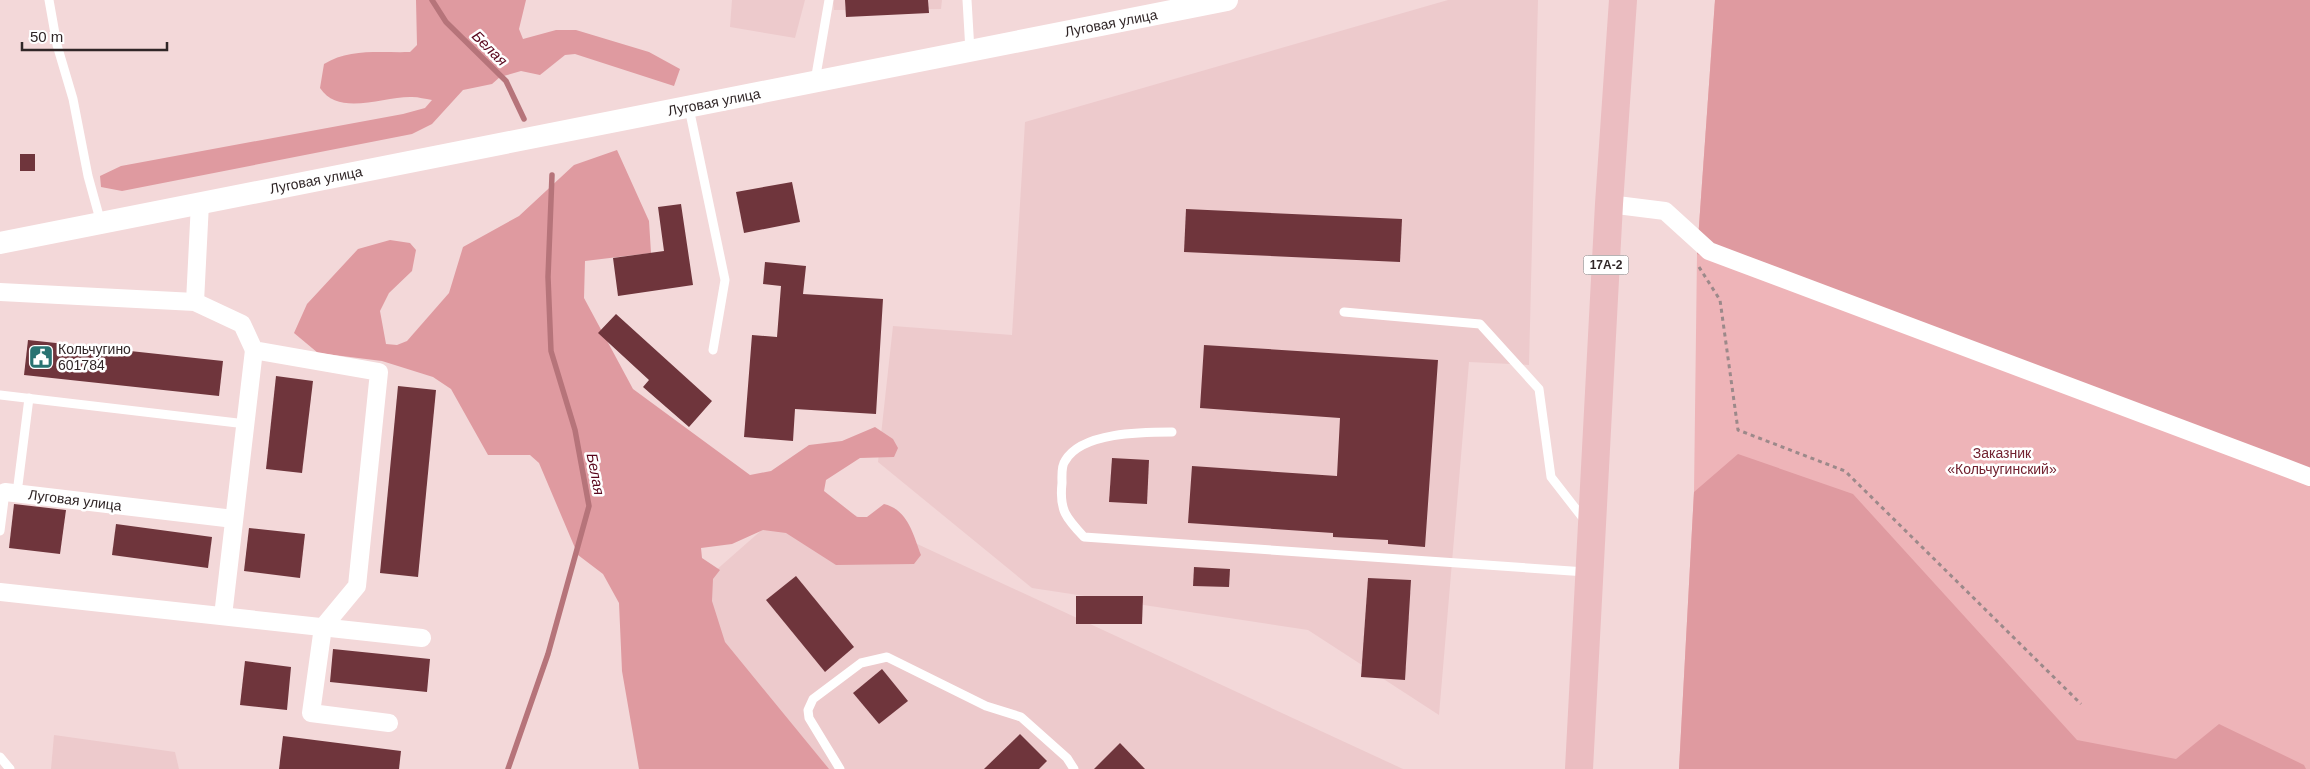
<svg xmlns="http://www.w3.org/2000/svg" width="2310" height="769" viewBox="0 0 2310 769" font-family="Arial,sans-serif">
<rect width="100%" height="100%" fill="#f3d8d9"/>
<!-- built -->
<g fill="#edcacc">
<path d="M732,0H805L795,38L730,27Z"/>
<path d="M833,0H942L941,9L834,10Z"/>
<path d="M1448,0H1538L1529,365L1469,362L1439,715L1308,630L1032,588L878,462L893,326L1012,335L1025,122Z"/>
<path d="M805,492L1403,769H821L681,601Z"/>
<path d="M54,735L175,752L179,769H51Z"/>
</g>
<!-- green -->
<path fill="#eeb4b8" d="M1715,0H2310V769H1679L1694,492L1697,254Z"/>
<!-- forest -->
<g fill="#df9aa0">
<path d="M416,0H526L519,29L523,39L556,30H576L649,52L680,69L674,86L575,54L565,55L540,75L521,71L500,77L492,84L463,90L432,124L412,134L122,191L101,187L100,176L121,166L403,114L425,108L432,100C425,99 419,97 412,97C384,96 339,117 320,88L324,64C350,48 381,53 410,52L417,45Z"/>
<path d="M1715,0H2310V482L1697,254Z"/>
<path d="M617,150L649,221L651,253L585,261L584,298L633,389L750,475L771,471L809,445L842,441L875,427L893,439L898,448L894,457L860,458L826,480L824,491L857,517H867L884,504C908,510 913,534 921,555L914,564L836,565L786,533L763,530L732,544L701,548L702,558L720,570L713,579L712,601L725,642L829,769H639L622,671L619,603L603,574L578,555L539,463L530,455H488L451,389L433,377L382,361L318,353L294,333L307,304L358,249L390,240L410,243L416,250L412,271L389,293L380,311L386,344L397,345L407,341L449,293L463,247L519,216L574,165Z"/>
<path d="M1738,454L1853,494L2077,740L2176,759L2219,724L2304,765L2306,769H1679L1694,492Z"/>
</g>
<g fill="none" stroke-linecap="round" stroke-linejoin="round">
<!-- stream -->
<g stroke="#b6747a" stroke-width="5.5">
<path d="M432,0L446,22L506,81L524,119"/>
<path d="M508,769L548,654L589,506L575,430L551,351L548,277L552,175"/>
</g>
</g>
<!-- building -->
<g fill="#6f353c">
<path d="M845,0H928L929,13L846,17Z"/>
<rect x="20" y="154" width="15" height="17"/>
<path d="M792,182L800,222L744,233L736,192Z"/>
<path d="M681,204L693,285L618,296L613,258L664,251L658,207Z"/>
<path d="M1186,209L1402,219L1400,262L1184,252Z"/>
<path d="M765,262L806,266L803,294L883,299L876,414L795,409L793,441L744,437L752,335L777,337L781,286L763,284Z"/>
<path d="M616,314L712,401L689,427L643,387L649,380L598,333Z"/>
<path d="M28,340L223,361L219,396L24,375Z"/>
<path d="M1204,345L1438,360L1425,547L1388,544V540L1333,537V533L1188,523L1192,466L1337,476L1340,418L1200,408Z"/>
<path d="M276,376L313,381L302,473L266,469Z"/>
<path d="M398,386L436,390L418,577L380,573Z"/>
<path d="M1112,458L1149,460L1147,504L1109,502Z"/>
<path d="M14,504L66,510L60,554L9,548Z"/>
<path d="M116,524L212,537L208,568L112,555Z"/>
<path d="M249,528L305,534L300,578L244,571Z"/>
<path d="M1194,567L1230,569L1229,587L1193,586Z"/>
<path d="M796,576L854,647L825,672L766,600Z"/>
<path d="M1368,578L1411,580L1405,680L1361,677Z"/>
<path d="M1076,596H1143L1142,624H1076Z"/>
<path d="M333,649L430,659L427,692L330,682Z"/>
<path d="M245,661L291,667L287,710L240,705Z"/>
<path d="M882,669L908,701L879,724L853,693Z"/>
<path d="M1020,734L1047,761L1039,769H984Z"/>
<path d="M283,736L401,751L399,769H279Z"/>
<path d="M1120,743L1145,769H1094Z"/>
</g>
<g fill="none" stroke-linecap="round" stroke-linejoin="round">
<!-- path -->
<path stroke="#9c898a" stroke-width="3" stroke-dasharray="4 4" stroke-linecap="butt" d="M1699,267L1720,300L1738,430L1845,471L2081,704"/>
<!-- service -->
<g stroke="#fff" stroke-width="9">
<path d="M49,0L57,45L73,99L88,176L101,223"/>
<path d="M967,0L970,51"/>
<path d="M815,81L829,0"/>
<path d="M689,108L725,280L713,350"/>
<path d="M1344,312L1480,324L1539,389L1551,477L1586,522"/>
<path d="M0,395L246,424"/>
<path d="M1172,432C1143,432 1081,432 1065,461C1061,466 1062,477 1062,483C1059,510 1066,518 1084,537L1586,572"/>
<path d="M17,493L29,398"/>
<path d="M0,531L5,492"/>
<path d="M0,757L10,769"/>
<path d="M840,769L809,718L808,710L813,699L861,663L887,657L986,706L1021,717L1067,758L1074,769"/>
</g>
<!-- minor -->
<g stroke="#fff" stroke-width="18">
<path d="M1609,204L1665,211L1709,251L2310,477"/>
<path d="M0,292L195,302L242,324L254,350L379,372L357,586L323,627L311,713L389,723"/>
<path d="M195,302L200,203"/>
<path d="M5,492L234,519"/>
<path d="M0,592L422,638"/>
<path d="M223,616L254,350"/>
</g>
<!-- tertiary -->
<path stroke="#fff" stroke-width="22" d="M0,243L1227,0"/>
<!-- primary -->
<path stroke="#ebbdc1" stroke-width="28" d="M1579,769L1609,204L1623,0"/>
</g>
<!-- icons -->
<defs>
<symbol id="civic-square" viewBox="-11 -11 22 22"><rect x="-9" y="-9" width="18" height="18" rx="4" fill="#297372" stroke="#fff"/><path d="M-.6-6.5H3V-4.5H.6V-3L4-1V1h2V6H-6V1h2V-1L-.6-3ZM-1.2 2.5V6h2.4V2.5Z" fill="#fff"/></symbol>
</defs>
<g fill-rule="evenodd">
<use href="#civic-square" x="27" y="343" width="28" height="28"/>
</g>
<g text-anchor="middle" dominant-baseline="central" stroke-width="5" stroke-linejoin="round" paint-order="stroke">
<!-- shield labels -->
<rect fill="#fff" stroke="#6e6768" stroke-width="1" x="1583.5" y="255.5" width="45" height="19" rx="4"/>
<g font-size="12" font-weight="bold" fill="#302627">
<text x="1606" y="265">17А-2</text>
</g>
<!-- street labels -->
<g font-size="14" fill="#302627" stroke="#fff">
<text transform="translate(1111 23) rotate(-11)">Луговая улица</text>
<text transform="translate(714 102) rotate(-11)">Луговая улица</text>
<text transform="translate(316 180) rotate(-11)">Луговая улица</text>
<text transform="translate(75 500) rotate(7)">Луговая улица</text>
</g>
<!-- poi labels -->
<g font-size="14" fill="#302627" stroke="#fff" text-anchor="start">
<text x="58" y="349">Кольчугино<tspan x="58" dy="16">601784</tspan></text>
</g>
<!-- park labels -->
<g font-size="14" fill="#71212f" stroke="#fff">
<text x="2002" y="453">Заказник<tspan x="2002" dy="16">«Кольчугинский»</tspan></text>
</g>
<!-- water labels -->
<g font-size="15" font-style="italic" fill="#59061c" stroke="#fff">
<text transform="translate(490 48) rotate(45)">Белая</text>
<text transform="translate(596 474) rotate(79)">Белая</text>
</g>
</g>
<!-- scale -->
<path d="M22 42v8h145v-8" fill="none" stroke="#302627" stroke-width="2.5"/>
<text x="30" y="42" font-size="15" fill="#302627" stroke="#ffffff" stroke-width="4" paint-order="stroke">50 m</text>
</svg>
